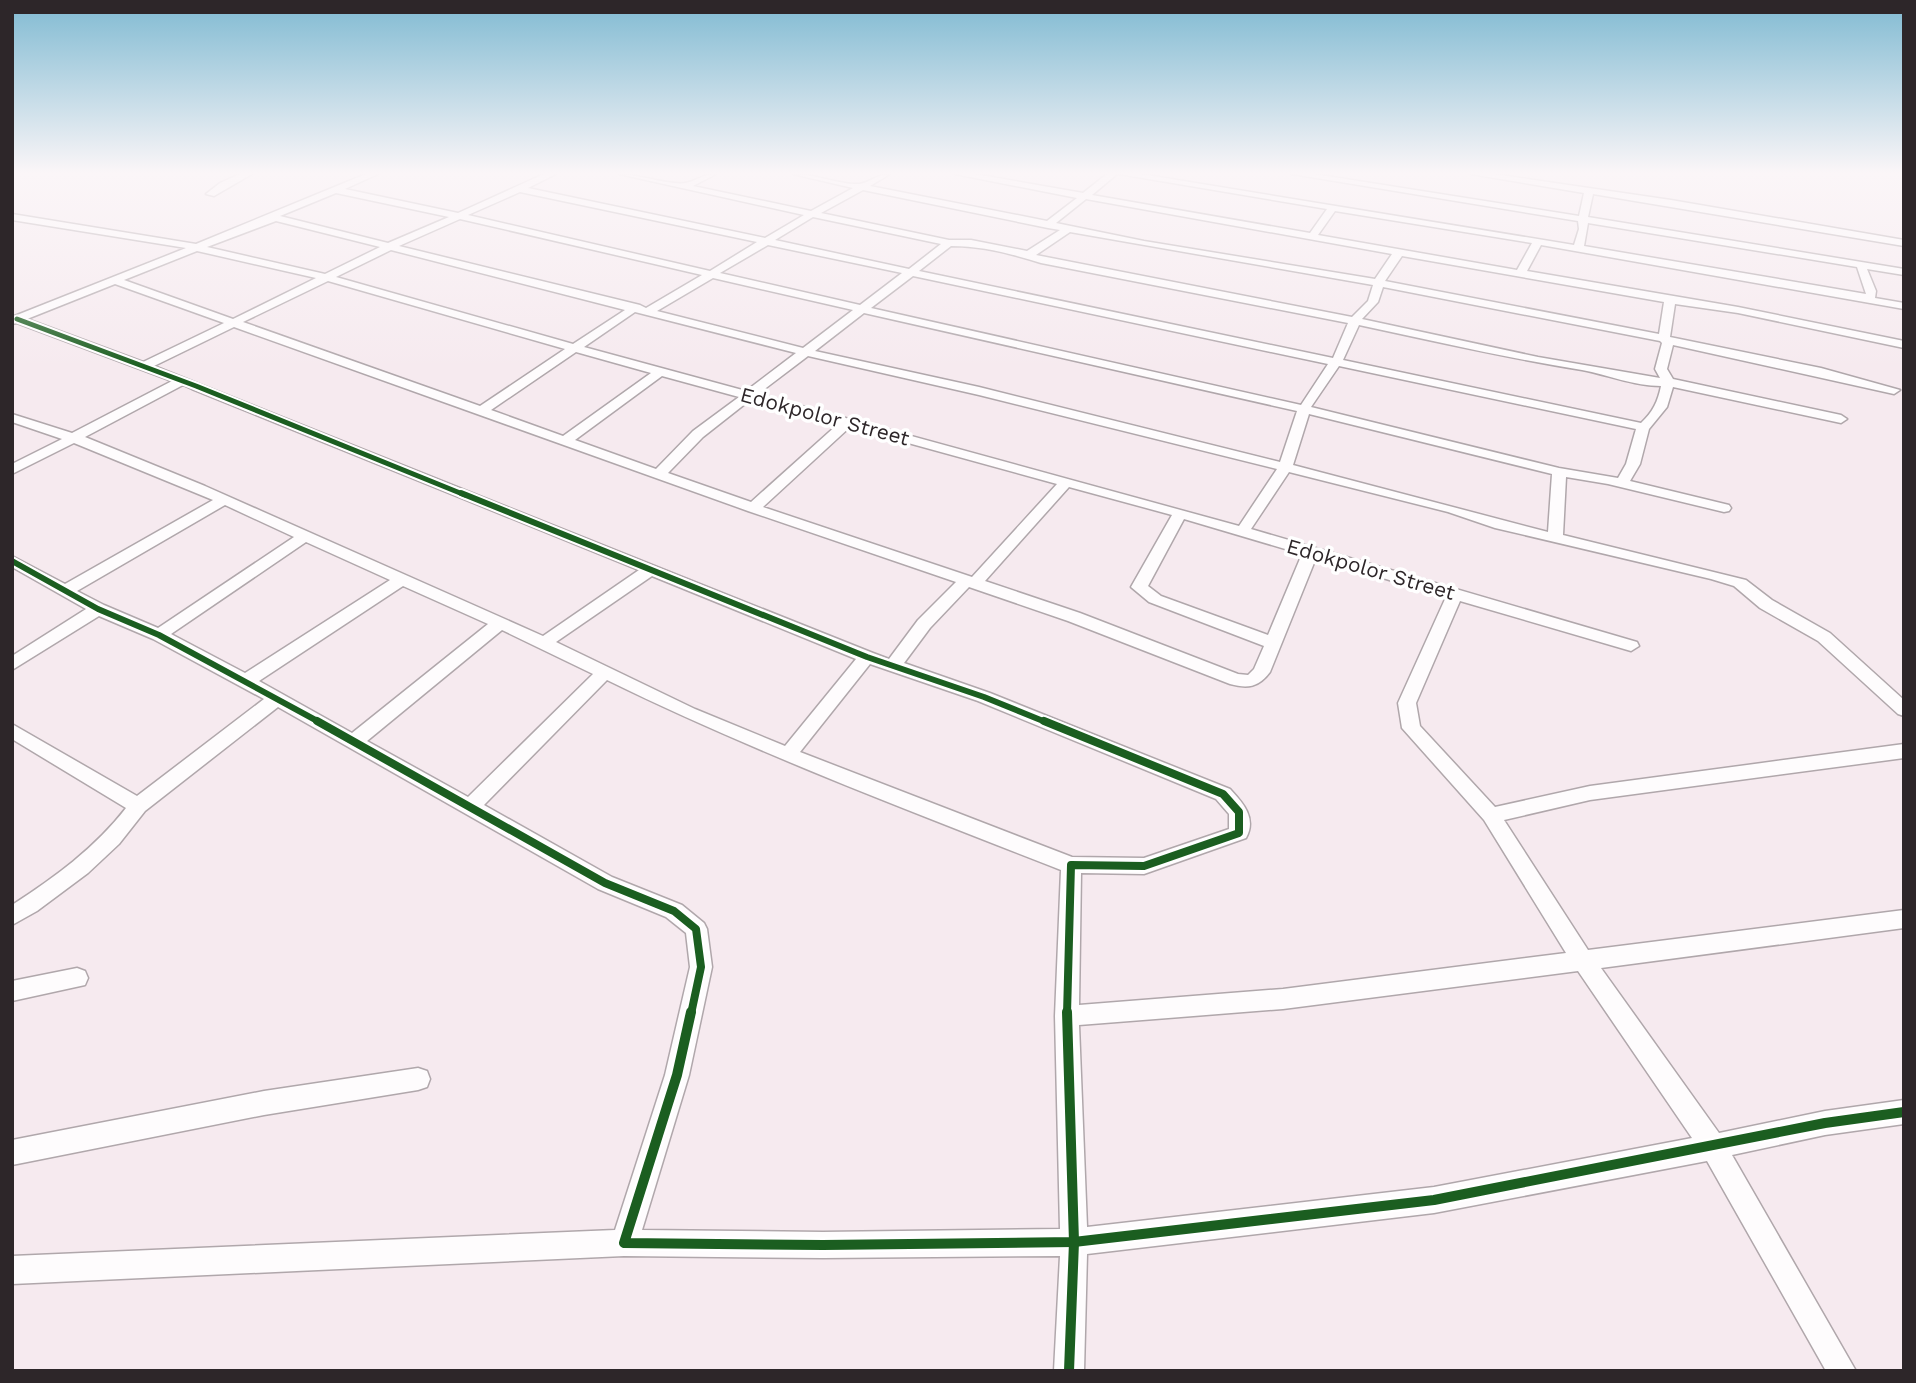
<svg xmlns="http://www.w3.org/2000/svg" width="1916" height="1383" viewBox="0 0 1916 1383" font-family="'Work Sans',sans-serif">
<rect width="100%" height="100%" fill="#f6eaef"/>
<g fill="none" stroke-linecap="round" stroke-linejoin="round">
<defs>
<g id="street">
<path d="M240,174H252L214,196L206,194L220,183Z"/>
<path d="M366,174H378L345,189L458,213L544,174H556L528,188L765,238L804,215L619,174C636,174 673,186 685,183C697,181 703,174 716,174L693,186L811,211L853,188L793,174C815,174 841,185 859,184C870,183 876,174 890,174L870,186L1047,221L1077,198L955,174H975L1083,193L1107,174H1117L1092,195L1310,233L1327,209L1119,174H1141L1574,245L1579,229L1578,221L1292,174H1314L1579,216L1584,193L1471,174H1494L1671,200L1904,240V246L1593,194L1588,217L1904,269V275L1867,269L1876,291L1875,298L1904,303V309L1541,245L1527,271L1738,307L1904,341V348L1738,313L1675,304L1670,337L1821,368L1900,390L1894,394L1673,345L1667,369L1673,379L1841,415L1847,419L1841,423L1673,387L1667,407L1649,429L1640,464L1630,481L1729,505L1731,508L1729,511L1724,512L1608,484L1566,477L1563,535L1746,580L1772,600L1830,633L1904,700V716L1898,714L1818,641L1760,608L1734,586L1711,579L1495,528L1448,512L1289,472L1251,529L1637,642L1639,646L1631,651L1460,601L1416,703L1420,726L1495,807L1590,786L1904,744V758L1590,800L1504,820L1588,950L1904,910V928L1601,968L1719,1133L1825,1111L1904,1100V1124L1825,1135L1732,1155L1856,1371H1826L1707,1161L1434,1213L1087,1254L1084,1371H1054L1060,1256L823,1258L624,1256L12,1284V1256L615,1230L665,1075L690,967L686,933L666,917L598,889L278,707L145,811L119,844L88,873L37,911L12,925V905C54,878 95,848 126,808L12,739V724L137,796L264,699L153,639L99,616L12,670V656L86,609L12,567V556L65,584L213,500L74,443L12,474V464L62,439L12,422V414L72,433L172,381L17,323L12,324V317L186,248L12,220V214L196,244ZM863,190L1048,228L1060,230L1027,251L971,240H949L821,213ZM520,192L757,242L710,271L468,215ZM336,193L449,217L388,243L280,216ZM1086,199L1392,254L1375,279L1144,241L1056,223ZM1335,211L1532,243L1517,270L1318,235ZM813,217L941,244L909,269L775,240ZM460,219L702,275L646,308L640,305L399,246ZM276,221L380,247L325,274L207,247ZM1588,223L1857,267L1866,294L1584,246ZM1070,232L1373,285L1368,301L1352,317L1036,255ZM768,245L902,273L860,305L720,273ZM951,246C983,246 1012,254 1041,263L1348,323L1333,358L919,271ZM391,250L625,310L573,344L336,277ZM197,251L316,278L233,319L124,280ZM1402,256L1664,302L1659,334L1385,281ZM913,276L1328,364L1301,405L871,308ZM713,278L853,310L803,348L657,311ZM328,281L565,349L480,406L243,322ZM115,284L224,323L143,362L27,319ZM1383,287L1660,341L1662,343L1655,369L1660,378L1538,357L1362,319L1378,302ZM635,312L796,353L746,391L584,347ZM864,313L1297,411L1280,462L979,387L815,351ZM1359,325C1433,341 1507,358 1582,370C1608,375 1634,386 1661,386C1658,401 1653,412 1641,423L1343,360ZM234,327L748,511L956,582L918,620L889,659L873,653L154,366ZM576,352L651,373L563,436L491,410ZM808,356L979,395L1277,469L1239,526L758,394ZM1339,366L1636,429L1626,464L1618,478L1559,468L1311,407ZM662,376L739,397L693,431L656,469L575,440ZM183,385L192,389L639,570L543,636L205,486L85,437ZM750,400L838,424L751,502L668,473L703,437ZM1309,414L1552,474L1548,532L1293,465ZM850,427L1057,484L972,577L763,507ZM1069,487L1172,515L1131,587L1149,602L1264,646L1254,669L1248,675L1238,674L1080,613L985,581ZM225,505L294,537L158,628L104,605L77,591ZM1184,519L1302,554L1268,635L1161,596L1148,586ZM306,542L390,580L245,673L171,634ZM1316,558L1446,597L1398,703L1402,728L1484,820L1566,953L1283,989L1079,1005L1081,873L1144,874L1246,838C1257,818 1243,803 1230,789L990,693L904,663L930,628L969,587L1068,621L1230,684C1248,689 1259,687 1270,672ZM652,576L856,659L785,746L695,709L556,642ZM403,586L488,624L352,733L259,681ZM502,630L593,674L468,797L367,741ZM870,664L978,701L1216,799L1229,814V829L1144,858L1072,857L800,752ZM607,680C754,752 908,810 1061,870L1055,1016L1060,1229L823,1232L642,1230L689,1075L712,967L707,929L704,923L682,905L612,877L484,805ZM1578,971L1692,1138L1434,1187L1087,1227L1079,1025L1283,1009Z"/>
<path d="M77,968L85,971L88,978L85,985L12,1001V981Z"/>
<path d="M418,1068L427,1071L430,1079L427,1087L418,1090L264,1115L12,1165V1140L264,1091Z"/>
</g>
</defs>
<!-- street casing -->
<use href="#street" stroke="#b0a7ab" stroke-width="3"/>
<!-- street -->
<use href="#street" fill="#fefcfd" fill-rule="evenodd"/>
<defs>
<path id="cycleway-far3" d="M17,319L196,386L465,495"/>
<g id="cycleway-far2">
<path d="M461,493L867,657L984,697L1048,723"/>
<path d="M12,561L98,609L159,635L321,723"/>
</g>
<g id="cycleway-far1">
<path d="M317,721L605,883L674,911L696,929L701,967L691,1014"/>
<path d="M1044,721L1223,794L1239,812V833L1144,866L1071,865L1067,1014"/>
</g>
<g id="cycleway">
<path d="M691,1012L677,1075L624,1243L823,1245L1074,1242L1434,1200L1825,1123L1904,1112"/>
<path d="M1067,1012L1074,1242L1069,1371"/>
</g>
</defs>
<!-- cycleway-far3 casing -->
<use href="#cycleway-far3" stroke="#fff" stroke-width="9"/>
<!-- cycleway-far2 casing -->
<use href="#cycleway-far2" stroke="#fff" stroke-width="10"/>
<!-- cycleway-far1 casing -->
<use href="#cycleway-far1" stroke="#fff" stroke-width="12"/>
<!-- cycleway casing -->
<use href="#cycleway" stroke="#fff" stroke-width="15"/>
<!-- cycleway-far3 -->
<use href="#cycleway-far3" stroke="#1b5e20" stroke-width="5"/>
<!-- cycleway-far2 -->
<use href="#cycleway-far2" stroke="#1b5e20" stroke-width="6"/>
<!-- cycleway-far1 -->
<use href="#cycleway-far1" stroke="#1b5e20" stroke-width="8"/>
<!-- cycleway -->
<use href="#cycleway" stroke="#1b5e20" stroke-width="10"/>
</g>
<!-- sky -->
<linearGradient id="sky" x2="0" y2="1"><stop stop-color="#80bad2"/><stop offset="0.47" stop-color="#fbf6f8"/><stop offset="1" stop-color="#fbf6f8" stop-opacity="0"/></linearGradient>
<rect width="1916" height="368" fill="url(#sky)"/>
<g text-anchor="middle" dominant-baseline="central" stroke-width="7" stroke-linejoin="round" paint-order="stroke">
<!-- far-street labels -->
<g font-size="21" fill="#2d2629" stroke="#fff">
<text transform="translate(825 416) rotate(15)">Edokpolor Street</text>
<text transform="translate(1371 569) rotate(16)">Edokpolor Street</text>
</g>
</g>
<!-- border -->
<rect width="1916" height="1383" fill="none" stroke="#2d2629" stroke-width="28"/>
</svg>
